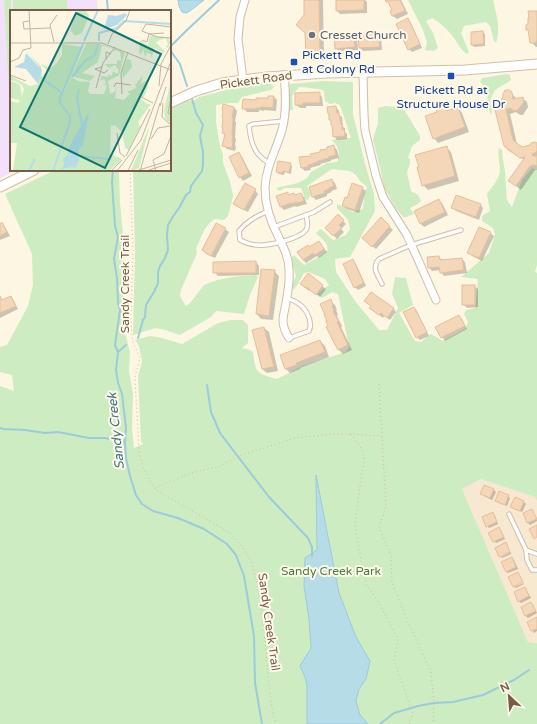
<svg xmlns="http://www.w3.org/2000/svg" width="537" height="724" viewBox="0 0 537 724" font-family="'Varela Round',sans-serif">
<rect width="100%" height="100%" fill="#fdf6e3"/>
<!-- residential -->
<path fill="#f6e8d1" d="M481,479L535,497L537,501V643L528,642L462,489Z"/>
<!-- education -->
<path fill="#f3e0fa" d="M0,0H97L98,11H11V170H16L0,178Z"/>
<!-- green -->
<g fill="#ceecc1">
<path d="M4,0H11V98L9,89Z"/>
<path d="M13,0H67L68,11H13Z"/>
<path d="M408,0H493C496,13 501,29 496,43L494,41L490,26L486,22L464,26L461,33L469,52L467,54C461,50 458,44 454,38C448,30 441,23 432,18L426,21L433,33L438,48L434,51L425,50L427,42L423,30Z"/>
<path d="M507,74L510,75L511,80L495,90L490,100L492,111L491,115L488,106L487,89L480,82L482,78Z"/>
<path d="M324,81L353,82V114L365,164L374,194L375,211L350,257L335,259L336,272L355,301L379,330H387L398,308L392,294L395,277L406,278L413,305L399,313L415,341L421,342L431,334L443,341L465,329L468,322L464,314L466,310L475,308L478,279L461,277L489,253L495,234L493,228L482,221V216L490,211L487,194C492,187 499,179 500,171C500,163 497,156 499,148L502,150L503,160L505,171L507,200L512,207L522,180L532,168L537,170V265L535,272L537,273V501L535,497L481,479L462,489L528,642L537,643V724H0V386L14,391L12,375L0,372V347L7,345L28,306L33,285L32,254L5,194L55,170H119L120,203L124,244L123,285L124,329L130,352L129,371L133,394L132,428L134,448L143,444L141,441L138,376L142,362L139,346L135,340L150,336L162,338L182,344L218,323L231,320H243L248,325V343L242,348L250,350L253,352C256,374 256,373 277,379L302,366L346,352L349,347L338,294L332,292L322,298L317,294L329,285L325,279L308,272L304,273L298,284L293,290L292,283L296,276L291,259L294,255L304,265L319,257L328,250L326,243L316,233L321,229L333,240L346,235L350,229L348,220L337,208V204L353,212L363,209L364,197L367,187L360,181L356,175L350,171L332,169L307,186L311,194L308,200L305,199L301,188H285L279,191L276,188L298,183L307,178L311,172L327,163L337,162C341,155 338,144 331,140L338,139L351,138L340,105L335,103L330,104L325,101L324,93L323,90C315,89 307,87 299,87L292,96L293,110H289L290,84Z"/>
<path d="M249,84H271L274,87L271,90L242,97L238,103H229L216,105V122L220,146L223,155V162L227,174L230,181L233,196L228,216L224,220L215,219C204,225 201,238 196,249L197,253L181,290L180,296L186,306L190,303L204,285L217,280L233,277L256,275L258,277L250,295L244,314L216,311L211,317L180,335L165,330L156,328L133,335L135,252L133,170H170V109L186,101L195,100L199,97Z"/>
<path d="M385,106L401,107L405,111L420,136V140L412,146L408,158L410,159V164L407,172L411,191L418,195L421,201L418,204L410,208L414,214L407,217H403L395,207L384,187L380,168L373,139L378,123V108Z"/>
</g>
<!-- water -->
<g fill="#b6dce8" stroke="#9ccbda">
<path d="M178,0H204L190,11L186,13L182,12L179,6Z"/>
<path d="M316,475L339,593L356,637L370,661L366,679L359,689L356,701L360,715L368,724H307V686L305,677L300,666L311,648L309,619L304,586L305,558L317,550Z"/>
</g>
<!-- shadow -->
<g fill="#0003">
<path d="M305,0H323L324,60L311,61L307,56Z"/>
<path d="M337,0H365L367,2V13L340,14L337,11Z"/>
<path d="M387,0H401L408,14L397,19L393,16L391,11H393L390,5Z"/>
<path d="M537,12V47H536L531,42Z"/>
<path d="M408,20L411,23L422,48L412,52L409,49Z"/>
<path d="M483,32L485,34V46L474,47L472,45Z"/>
<path d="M378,33L381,36L382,50L363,51L360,48Z"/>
<path d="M354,34L357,37L358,50L339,51L336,48Z"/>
<path d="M319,93L322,97L323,106H306V108H300L296,105Z"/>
<path d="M511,93L516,98V99L522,98L527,102L528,107L523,115H520L516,112L510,114L517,144L522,148L537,144V170H535L521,190L509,181L524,160L509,151L504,146L496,110Z"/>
<path d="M274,97L277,100L276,111L264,110V111L259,110V112H247L244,109L257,101Z"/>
<path d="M234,107L237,111L235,121L236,122L235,138L236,139L235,145L236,147L235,151L227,149L224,146L225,135L223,133Z"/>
<path d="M336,107L339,111V115L342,117L343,127L345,128V132L347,134V139L337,140L334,136L332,121L330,120V115L329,114Z"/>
<path d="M445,107L450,111L458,108L462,113L469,132L438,143L434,138L439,113Z"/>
<path d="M334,146L337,150L339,158L331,160V161L320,164L321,165L310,168L311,170L305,171L302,168L301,158L312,156L328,150Z"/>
<path d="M446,147L451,152L459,181L428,190L423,185Z"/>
<path d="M239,154L242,157L252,176L243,181L240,177Z"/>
<path d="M290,164L292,166L291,174L285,172L284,175L279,174L277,172Z"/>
<path d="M332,180L335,183L337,189L331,191L332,192L327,194V196L316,200L313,197L310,188Z"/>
<path d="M362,188L366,191L359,213L347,209L343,206L348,199Z"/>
<path d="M255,190L258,194L248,212L238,207L235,204Z"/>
<path d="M287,193L289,195L296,196L301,194L304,197L307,204L296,207L295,206L284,210L281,207Z"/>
<path d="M438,200L442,203L448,215L424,227L421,224L415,211Z"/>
<path d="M480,204L483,208L479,220L456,211L453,208Z"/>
<path d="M338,216L346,224L341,229L344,232L337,239L327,228Z"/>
<path d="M381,219L393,230L376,249L367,242Z"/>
<path d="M2,224L5,227L10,236L0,240V225Z"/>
<path d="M225,229L229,232L215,258L206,254L203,250Z"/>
<path d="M490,233L494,236L482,261L472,256L468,252Z"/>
<path d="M319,242L327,252L319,258L317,256L306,263L303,260L310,248Z"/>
<path d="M439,257L442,260L462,259L465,262L467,273L444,276L441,272V270L432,271L429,267Z"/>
<path d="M353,261L356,264L366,286L358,290L355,287Z"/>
<path d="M256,262L259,266V275L218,276L214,272Z"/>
<path d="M274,271L279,276L273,320L261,319L257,314Z"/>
<path d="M308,275L326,289L320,297L310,290L309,291L304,287Z"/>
<path d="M474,286L478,289V307L467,308L463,304Z"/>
<path d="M0,297L4,301L11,297L14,301L18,309L0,318Z"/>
<path d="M330,301L335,305L337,310H336L338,315L337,316L342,326L341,327L352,350L343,354L338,349L329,327L328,321Z"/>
<path d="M370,308H393L396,312L390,320L384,316L383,318Z"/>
<path d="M414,308L417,311L429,336L420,340L417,337Z"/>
<path d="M459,316L462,319L467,329L445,341L442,337Z"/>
<path d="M264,328L269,332L278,371L267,373L262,369L253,330Z"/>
<path d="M320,341L325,346L329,357L300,368V369L290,373L286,369Z"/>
<path d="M485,487L494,490L496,492L492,500L484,496L482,494Z"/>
<path d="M508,496L510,498L507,506L499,503L497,501Z"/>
<path d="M515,498L524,502L526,504L522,512L514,509L512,507Z"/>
<path d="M532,510L537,519V521L530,525L528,523L524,514Z"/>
<path d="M493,514L495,516L498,524L489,528L487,526Z"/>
<path d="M499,529L501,531L505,539L496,543L494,541Z"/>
<path d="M511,552V554L502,558L501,557Z"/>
<path d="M512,558L514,560L518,569L508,573L506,571Z"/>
<path d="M524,583V584L516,588L514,587Z"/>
<path d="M525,588L531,598L521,603L519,601Z"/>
<path d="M531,603L533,605L537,613L528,618L526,616L522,608Z"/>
<path d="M537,618V631L534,633L528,623Z"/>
</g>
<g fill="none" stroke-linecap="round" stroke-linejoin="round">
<!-- stream -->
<g stroke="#9ccbda" stroke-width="2">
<path d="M107,0L108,11"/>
<path d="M170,47L186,31L219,0"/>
<path d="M170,50L180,64L187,86"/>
<path d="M113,170L112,182L115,226L118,237L114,259L117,278L118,302L120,310L115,345L118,352L116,370L118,383L122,394L126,428L125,442L126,458L130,476L136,495L142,504L153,511L178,518L204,529L227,544L236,555L244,576L254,636L255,683L262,724"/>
<path d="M138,338L143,320L145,317L146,305L154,292L158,283V272L160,266L165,258L168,250L167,235L168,225L172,218L179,208L186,195L190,192L191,186L202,171L203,164V152L200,136L203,125L196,113L192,99"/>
<path d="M118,352L126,345"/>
<path d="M207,385L211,412L220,433L269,497L308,538L312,547V556"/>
<path d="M0,428L3,429L25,430L45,433L58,432L89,438H105L125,442"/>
<path d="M380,724L394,713L418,706L434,703L453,702L483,695L514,680L529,670"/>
</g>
</g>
<!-- building -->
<g fill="#f4d6b9" stroke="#e8bf98">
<path d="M304,0H319L320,56L306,57L305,33L296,25L304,15Z"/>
<path d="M336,0H364V10L336,11Z"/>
<path d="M385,0H400L405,11L392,16L390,11L392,10L388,2H386Z"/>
<path d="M528,11H537V41H536V43H530L528,30H526V25L528,24V18H529Z"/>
<path d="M408,18L420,44L408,50L396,24Z"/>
<path d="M483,31L484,44L471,45V32Z"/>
<path d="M378,32L380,47L359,48L358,34Z"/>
<path d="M354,33L355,47L335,49L334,34Z"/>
<path d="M505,90H509L512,92L513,99L523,97L524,102L518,110L515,111L510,108L506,109L513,140L522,147L530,145L531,143L535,142L537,143V151L535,153L532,154L533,156H537V166L534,165L530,166L516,186L508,181L525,157L520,158L504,146L495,110L503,97V94Z"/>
<path d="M320,92V103H303V105H295V93Z"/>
<path d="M268,96H274L273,108L261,107V108H256V109H242L243,99L256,100V98H268Z"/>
<path d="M223,104L234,107L232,118H233L232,135H233L232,142H233L232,148L222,146L225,134L222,133L223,128H222L223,117H222L223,111L222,110Z"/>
<path d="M446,105L447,111L458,107L465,127L433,139L425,116L437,112L436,108Z"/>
<path d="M336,106L337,113H339L341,124H342V130L344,129L345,136L333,137L332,125H331V120H329V114H328L327,107Z"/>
<path d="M334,145L336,155L328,157L329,158L318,161V162L313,163V166H312V164L308,165V167L301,168L299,157L311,156L310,154L320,152V150L327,149V147Z"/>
<path d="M447,146L455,176L422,186L417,167H419L415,155Z"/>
<path d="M239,152L249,173L239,178L229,157Z"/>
<path d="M278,161L291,163L289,172L283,171L282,173L276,172Z"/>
<path d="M332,179L334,186L329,188V189L324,191L325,193L312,197L309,187Z"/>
<path d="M245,183L256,189L244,210L233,204Z"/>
<path d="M352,183L363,187L355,210L342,206L345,197L347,198Z"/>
<path d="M288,192V195L294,193L295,195L301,193L304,201L297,203V202L292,204L291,203L280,207L276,196Z"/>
<path d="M456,195L481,204L476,217L451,208Z"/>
<path d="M439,199L445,212L420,224L414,211Z"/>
<path d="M338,214L344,220L339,225L342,228L333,236L325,228Z"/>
<path d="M381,217L390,226L372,247L362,238Z"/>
<path d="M2,222L7,232L0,236V224Z"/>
<path d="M216,223L226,228L211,256L202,250Z"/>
<path d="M479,227L491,232L479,258L467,253Z"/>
<path d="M319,241L324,249L315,255L313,253L303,260L297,252L308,245L309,247Z"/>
<path d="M439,256L440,260L462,258L464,270L440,273L439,267L428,268L427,257Z"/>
<path d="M353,259L364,283L354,288L343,264Z"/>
<path d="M256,261V273H213V262Z"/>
<path d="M261,269L275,270L269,316L256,314Z"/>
<path d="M308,273L323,285L316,295L306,287V288L300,284Z"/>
<rect x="462" y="285" width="13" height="20"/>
<path d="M371,292L394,308L387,318L381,313L379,315L369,308L371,306L364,301Z"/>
<path d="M0,296L2,300L11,296L16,306L0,313Z"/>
<path d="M331,299L333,305L332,306L334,311H333L339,322H337L348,345L338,350L326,327L328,326L326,321H327L324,315H325L320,304Z"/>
<path d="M414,307L427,332L416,338L403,312Z"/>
<path d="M459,315L465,326L441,338L435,327Z"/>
<path d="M264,327L274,367L262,369L252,330Z"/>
<path d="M320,340L325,352L296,363L297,365L285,369L280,355Z"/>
<path d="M484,485L494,489L490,498L480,494Z"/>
<path d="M499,491L509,495L505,505L495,501Z"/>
<path d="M515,497L524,501L520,511L510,507Z"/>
<path d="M532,509L537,519L527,523L523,513Z"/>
<path d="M493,512L497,522L486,527L482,517Z"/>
<path d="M537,525V537L534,539L529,529Z"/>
<path d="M499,527L504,537L493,542L488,533Z"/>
<path d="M506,542L510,552L499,557L495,548Z"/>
<path d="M512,557L516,567L506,572L501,562Z"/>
<path d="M518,572L523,582L513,587L508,577Z"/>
<path d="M525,587L529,596L518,602L514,592Z"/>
<path d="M531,602L536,611L525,616L521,607Z"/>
<path d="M537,617V629L531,631L527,622Z"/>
</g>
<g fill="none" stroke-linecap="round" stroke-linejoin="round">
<defs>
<g id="lane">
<path d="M269,163C267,161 263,160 261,157C252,150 250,136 249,126L253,124L284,121"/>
<path d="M268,211C257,216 247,221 239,231L240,240C246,243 251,245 258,245C268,246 300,239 306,230C309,226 307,220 306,215"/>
<path d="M274,227L314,212L330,202"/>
<path d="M382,284C378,275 371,268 379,259L411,245L461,230"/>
<path d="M287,298C291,300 296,301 299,304C307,309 313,323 309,331L289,338"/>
<path d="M509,514L526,550L537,554"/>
<path d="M526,550L527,560L532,570H537"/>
</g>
<g id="street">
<path d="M363,72L364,115L365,130L376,176L383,197L407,235L436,300"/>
<path d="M284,75C286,94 287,112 282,130C276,151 266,166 265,188C265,206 271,223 279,238C284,248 289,258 289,270C290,281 288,292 286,303C285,309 283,315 283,321C283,327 286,333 289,338"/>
<path d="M243,80L238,39L240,17L245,0"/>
</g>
<g id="secondary">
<path d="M170,103L196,91L222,83L243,80L267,77L327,73L465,70L537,64"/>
<path d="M0,187L34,170"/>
</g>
</defs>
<!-- lane casing -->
<use href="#lane" stroke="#cfbea9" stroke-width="5.5"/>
<!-- street casing -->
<use href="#street" stroke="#cfbea9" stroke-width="9"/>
<!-- secondary casing -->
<use href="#secondary" stroke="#d3bfa6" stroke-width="11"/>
<!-- path -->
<g stroke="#d9ba9c" stroke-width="1" stroke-dasharray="1 3" stroke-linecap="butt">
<path d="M130,170L133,251L131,317L132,337L133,342L140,358L136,373L135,380L139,450C141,464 147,478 156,490L227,531C235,538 243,546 248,556C256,572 258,590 261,606C263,626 266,645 267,664C269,684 270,704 276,724"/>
<path d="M379,384L386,507L379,527L391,556L392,582L404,613L431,672L434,703L433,724"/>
<path d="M351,434L363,451L364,464L361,477L355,526L360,554L366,584L378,601L398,639L394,661L413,714L409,724"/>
<path d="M155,488L191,473L218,467L239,456L295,438L333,434H351L382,436"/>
</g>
<!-- lane -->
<use href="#lane" stroke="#fff" stroke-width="3.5"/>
<!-- street -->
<use href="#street" stroke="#fff" stroke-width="7"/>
<!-- secondary -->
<use href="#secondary" stroke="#fff" stroke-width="9"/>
</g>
<!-- markers -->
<circle fill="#6b7280" stroke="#fff9ea" stroke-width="1.5" cx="312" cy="35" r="4"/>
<g fill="#1a4fb4" stroke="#fff9ea" stroke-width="1.5">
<rect x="290" y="58" width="8" height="8" rx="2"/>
<rect x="447" y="72" width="8" height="8" rx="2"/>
</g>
<g text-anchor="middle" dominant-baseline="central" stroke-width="4" stroke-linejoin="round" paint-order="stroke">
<!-- worship labels -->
<g font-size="12" fill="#5b616d" stroke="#fff9ea" text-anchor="start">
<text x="320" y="35">Cresset Church</text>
</g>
<!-- transit labels -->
<g font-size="12" fill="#164399" stroke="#fff9ea" text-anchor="start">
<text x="302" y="55">Pickett Rd<tspan x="302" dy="14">at Colony Rd</tspan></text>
<text x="451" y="90" text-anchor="middle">Pickett Rd at<tspan x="451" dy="14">Structure House Dr</tspan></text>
</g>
<!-- street labels -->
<g font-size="12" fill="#775d47" stroke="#fff9ea">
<text transform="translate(256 80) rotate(-8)">Pickett Road</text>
<text transform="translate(125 284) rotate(-90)">Sandy Creek Trail</text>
<text transform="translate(269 622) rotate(82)">Sandy Creek Trail</text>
</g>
<!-- park labels -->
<g font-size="12" fill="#4b7e3f" stroke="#fff9ea">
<text x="331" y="571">Sandy Creek Park</text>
</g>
<!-- water labels -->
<g font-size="13" font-style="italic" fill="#40788b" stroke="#fff9ea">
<text transform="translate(116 431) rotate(-96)">Sandy Creek</text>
</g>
</g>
<!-- overview -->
<g transform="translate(10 10)">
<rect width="161" height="161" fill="#fdf6e3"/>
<path d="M68,0H76L79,6L72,23L65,26L60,20ZM140,26L156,27L161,31L158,38L155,36L158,35L156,28L150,30L146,33L155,41L153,43L145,38L141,48V44L137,43L135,47L133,39L131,44L129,43L130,30L138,35ZM52,34L73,37L53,84L61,67L68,71L80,72L78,81L80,84H94L97,75H94L96,73L94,69L90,71L92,66L98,67L99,64L102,66L103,61L107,64L109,61L105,55L99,58L95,54H107V50L111,51L110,42L106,40L103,42L105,38L115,43L109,65L98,71L100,84L105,82L107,77L105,88L114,90L120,84L117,82L126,78L125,75L133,65L131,74L137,70L138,77L134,87H129L137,94H141L128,112L130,117L119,140L115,138L112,122L105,115L101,116L100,144L112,149L99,161H3L7,133H0V91L8,93L10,90L0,88V74L2,71L10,75L12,87L14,79L12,75L5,71L1,70L0,71V66L20,76L28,74L29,56L18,43L31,56L32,67L34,63L38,65L39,63L31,54L41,58L47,53L52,45ZM76,34H90L102,38L92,36L88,52L72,63L85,66L80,71L61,66ZM117,49L121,50L122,57L113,68L112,62ZM161,70V114L155,108L154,101ZM140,114L129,158L121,161L138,119Z" fill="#ceecc1"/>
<path d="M115,3L117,5L107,15L94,19L98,5L107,6ZM16,43L32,60L28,74L16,59L4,57L14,52ZM79,102L73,135L68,141L69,150L65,159L63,157L51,159L54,156L53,149L57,145L62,131Z" fill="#b6dce8"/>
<path fill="none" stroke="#b6dce8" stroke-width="2" d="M74,31L88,0M89,31V23L107,18L114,11L161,14M30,67L51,82M62,67L75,51L85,45L88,34M69,79L67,88L72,115M69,146L98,149M19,161L25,149M43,161L60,112V106L50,93V88L73,34"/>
<path fill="none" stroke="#c3b4a0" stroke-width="1" d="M19,11L13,12L14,19L40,18M161,17L136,14L132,21L147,27L161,28M139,24L154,23M132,30L137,32L139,24M44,32L40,15L47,5M0,33H92L161,60M98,34L102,24L116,11L120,0M96,49V42L101,44M0,52L9,48L13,40L21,38L19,0M92,57L85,59L94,63L98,60M0,65L16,71M149,76L151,54L161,35M104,77L106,73L121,75M86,78L93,53L105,37M112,84L111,63L118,42M131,87L143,93M161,88L158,103L161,105M153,93L152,107L161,115M150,96L156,77M107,123L110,143L115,147M141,129L148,118L160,116M116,146L140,99M101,161L112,150M107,161L131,130L161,51M118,161L128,140M126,161L161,150M130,161L150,93M136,161L161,153M146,161L143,150L154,144L161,126"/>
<path fill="#0f766e" fill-opacity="0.15" stroke="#0f766e" stroke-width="2" d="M66,3L151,44L95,158L10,117Z"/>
<rect width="161" height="161" fill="none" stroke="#775d47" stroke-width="2"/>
</g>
<!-- north arrow -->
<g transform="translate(509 696) rotate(334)" stroke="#fff9ea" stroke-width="3" paint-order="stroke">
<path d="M0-3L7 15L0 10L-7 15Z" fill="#775d47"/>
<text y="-6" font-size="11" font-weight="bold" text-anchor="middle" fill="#775d47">N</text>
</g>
</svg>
